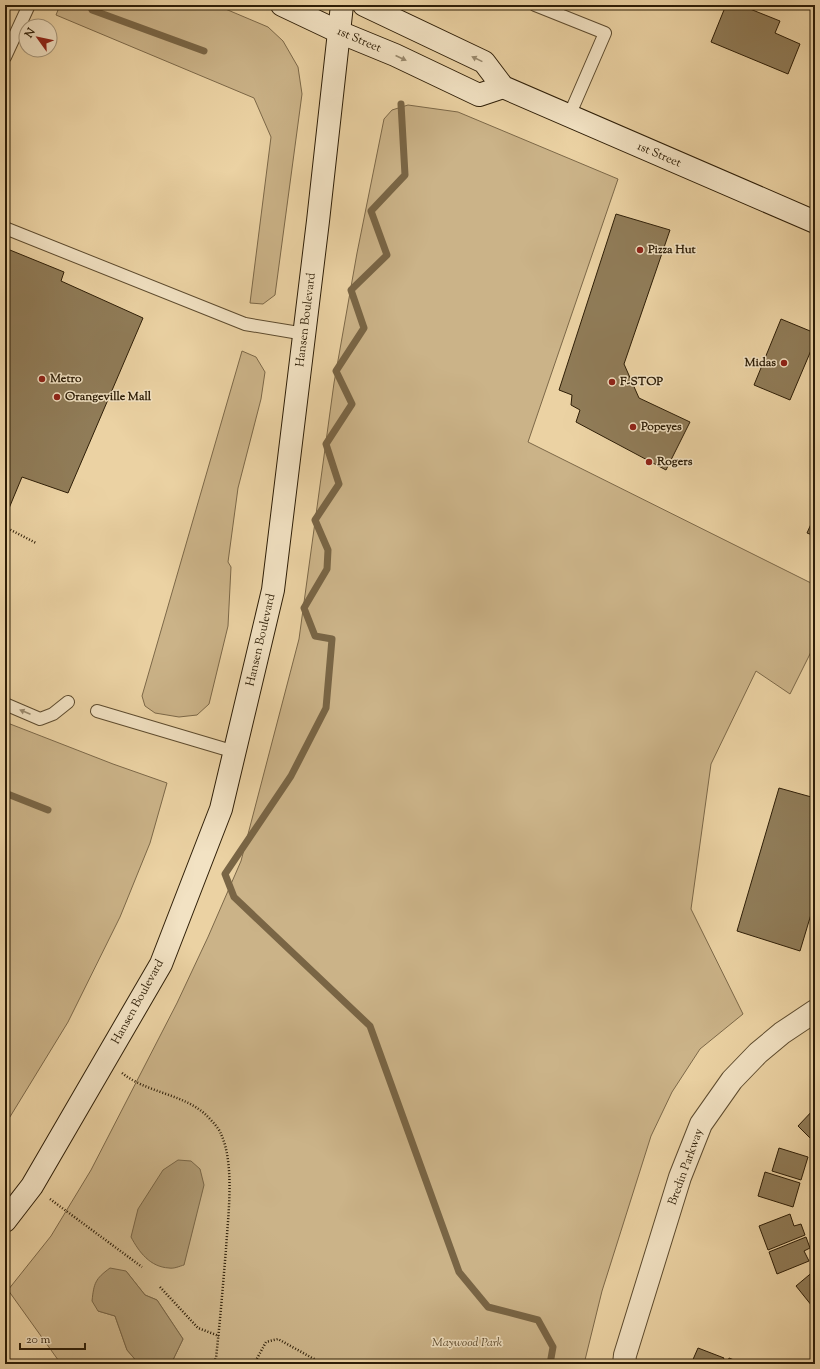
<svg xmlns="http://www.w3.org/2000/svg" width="820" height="1369" viewBox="0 0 820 1369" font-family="'Sorts Mill Goudy',serif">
<rect width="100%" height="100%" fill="#ebd2a3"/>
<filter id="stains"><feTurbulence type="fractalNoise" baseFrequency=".005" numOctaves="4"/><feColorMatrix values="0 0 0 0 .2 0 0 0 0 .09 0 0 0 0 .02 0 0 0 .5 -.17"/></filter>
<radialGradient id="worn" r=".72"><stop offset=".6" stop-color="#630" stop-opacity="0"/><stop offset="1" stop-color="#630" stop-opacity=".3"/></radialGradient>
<!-- green -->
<g fill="#cbb388" stroke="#7c6848">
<path d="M60,5H216L268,27L283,41L298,67L302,94L275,295L263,304L250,303L271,137L254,98L56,15Z"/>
<path d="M408,105L458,112L618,179L528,442L815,585V644L790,694L756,671L711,764L691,909L743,1014L700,1049L672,1092L651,1136L602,1291L584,1364H171L183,1339L157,1300L145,1295L126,1271L98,1311L115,1316L127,1350L139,1364H61L8,1290L51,1236L91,1170L177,1003L208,937L241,861L299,639L334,383L357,253L384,119L392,110Z"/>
<path d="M242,351L256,357L265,372L261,399L238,488L228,562L231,567L228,626L209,704L197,715L179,717L155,713L145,706L142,696Z"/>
<path d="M5,722L113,764L167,783L150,843L120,917L68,1022L5,1125Z"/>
</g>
<!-- water -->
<g fill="#ab956e" stroke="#796545">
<path d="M178,1160L191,1161L200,1169L204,1185L184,1265C180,1266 174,1269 169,1268C150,1267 139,1252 131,1237L138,1209L163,1170Z"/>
<path d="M110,1268L126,1271L145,1295L157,1300L183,1339L171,1364H139L127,1350L115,1316L98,1311L92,1301C94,1283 95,1279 110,1268Z"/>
</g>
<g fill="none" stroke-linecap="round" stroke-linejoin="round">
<!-- stream -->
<g stroke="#796545" stroke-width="7">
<path d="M90,5L92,10L204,51"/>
<path d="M401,104L405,175L371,211L387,255L351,290L364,328L336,371L352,404L326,444L339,484L315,520L328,550L327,569L304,608L315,636L332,639L326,708L291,776L225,874L234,897L370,1026L459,1272L488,1307L538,1320L553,1347L550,1364"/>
<path d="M5,793L48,810"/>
</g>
</g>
<!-- building -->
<g fill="#907c58" stroke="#2e1e07">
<path d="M726,5H740L780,21L775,33L800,44L788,74L711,42Z"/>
<path d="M616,214L670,230L624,364L639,398L690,422L666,470L576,422L580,410L571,405L572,395L559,390Z"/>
<path d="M5,248L64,272L61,281L143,318L68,493L22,477L5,518Z"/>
<path d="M781,319L815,333V341L790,400L754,385Z"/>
<path d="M815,515V536L807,533Z"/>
<path d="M779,788L815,798V901L800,951L737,931Z"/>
<path d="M815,1108V1143L798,1126Z"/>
<path d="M779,1148L808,1157L801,1180L772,1171Z"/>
<path d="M765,1172L800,1183L793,1207L758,1196Z"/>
<path d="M790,1214L794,1226L801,1224L805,1235L768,1250L759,1226Z"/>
<path d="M806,1237L810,1248L804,1251L809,1261L777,1274L769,1252Z"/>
<path d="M815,1270V1304L812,1306L796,1286Z"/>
<path d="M698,1348L724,1358L721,1364H691Z"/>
<path d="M729,1358L744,1364H727Z"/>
</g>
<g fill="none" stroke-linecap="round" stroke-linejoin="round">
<defs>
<g id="lane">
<path d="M535,5L605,33L569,116"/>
<path d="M5,57L29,5"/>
<path d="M5,228L245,324L305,334"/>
<path d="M5,704L40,719L53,714L68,702"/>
<path d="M97,711L235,752"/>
</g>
<path id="street" d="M624,1364L625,1355L680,1177L701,1124L732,1080L758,1053L782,1033L815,1011"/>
<g id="secondary">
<path d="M282,5L339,32L395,55L479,95L503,87"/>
<path d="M364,5L484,62L503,87L815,222"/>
<path d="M5,1221L32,1186L161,964L221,809L273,590L318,221L342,5"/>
</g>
</defs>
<!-- lane casing -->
<use href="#lane" stroke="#5d4b2e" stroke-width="14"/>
<!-- street casing -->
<use href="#street" stroke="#5d4b2e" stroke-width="24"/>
<!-- secondary casing -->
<use href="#secondary" stroke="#2e1e07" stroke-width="24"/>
<!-- path -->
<g stroke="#2e1e07" stroke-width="2.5" stroke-dasharray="1 2" stroke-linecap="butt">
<path d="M5,527L36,543"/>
<path d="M122,1073C147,1093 184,1094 206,1115C211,1120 219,1128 221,1134C235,1164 228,1216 226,1249C223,1285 220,1322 216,1358L213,1364"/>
<path d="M50,1199L142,1267"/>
<path d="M160,1287L198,1328L219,1336"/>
<path d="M254,1364L266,1342L278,1339L323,1364"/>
</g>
<!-- lane -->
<use href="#lane" stroke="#f2e2c3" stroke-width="12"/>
<!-- street -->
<use href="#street" stroke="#f2e2c3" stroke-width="22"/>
<!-- secondary -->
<use href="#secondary" stroke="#f2e2c3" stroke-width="22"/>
</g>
<!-- one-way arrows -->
<defs><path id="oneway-solid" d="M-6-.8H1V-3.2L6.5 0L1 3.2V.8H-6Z"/></defs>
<g fill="#9a8a6e">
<use href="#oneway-solid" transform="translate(401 58) rotate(25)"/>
<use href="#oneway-solid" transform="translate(477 59) rotate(-154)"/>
<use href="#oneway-solid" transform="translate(25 712) rotate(-157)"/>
</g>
<!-- markers -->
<g fill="#8f2418" stroke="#f2e2c3" stroke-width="1.5">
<circle cx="640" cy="250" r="4"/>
<circle cx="784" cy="363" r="4"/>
<circle cx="42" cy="379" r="4"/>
<circle cx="612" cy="382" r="4"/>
<circle cx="57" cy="397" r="4"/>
<circle cx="633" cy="427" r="4"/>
<circle cx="649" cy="462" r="4"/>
</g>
<g text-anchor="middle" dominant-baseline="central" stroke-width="3" stroke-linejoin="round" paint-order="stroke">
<!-- street labels -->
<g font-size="12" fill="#2e1e07" stroke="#f2e2c3">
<text transform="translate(359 40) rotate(23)">1st Street</text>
<text transform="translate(659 155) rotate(23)">1st Street</text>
<text transform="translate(306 320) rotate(-83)">Hansen Boulevard</text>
<text transform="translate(261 640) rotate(-77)">Hansen Boulevard</text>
<text transform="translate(138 1002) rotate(-61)">Hansen Boulevard</text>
<text transform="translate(686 1167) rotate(-70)">Bredin Parkway</text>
</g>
<!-- poi labels -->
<g font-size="12" font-weight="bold" fill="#2e1e07" stroke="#f2e2c3" text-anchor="start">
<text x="648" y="250">Pizza Hut</text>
<text x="776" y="363" text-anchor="end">Midas</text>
<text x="50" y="379">Metro</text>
<text x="620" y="382">F-STOP</text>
<text x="65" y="397">Orangeville Mall</text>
<text x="641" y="427">Popeyes</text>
<text x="657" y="462">Rogers</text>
</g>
<!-- park labels -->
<g font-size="12" font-style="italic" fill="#5d4b2e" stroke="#f2e2c3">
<text x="467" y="1343">Maywood Park</text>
</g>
</g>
<!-- margin -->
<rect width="820" height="1369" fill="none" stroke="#ebd2a3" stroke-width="20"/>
<rect x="6" y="6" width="808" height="1357" fill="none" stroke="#2e1e07" stroke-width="2"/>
<rect x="10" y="10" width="800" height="1349" fill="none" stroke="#2e1e07"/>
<!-- north arrow -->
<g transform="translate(38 38) rotate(303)"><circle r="19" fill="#f2e2c3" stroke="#a49478"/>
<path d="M0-3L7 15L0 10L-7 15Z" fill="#8f2418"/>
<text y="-6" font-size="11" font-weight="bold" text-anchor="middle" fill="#2e1e07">N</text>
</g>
<!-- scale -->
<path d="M20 1343v6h65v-6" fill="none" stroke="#2e1e07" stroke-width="2"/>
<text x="26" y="1343" font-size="12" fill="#2e1e07" stroke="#f2e2c3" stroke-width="3" paint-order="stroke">20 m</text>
<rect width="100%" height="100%" filter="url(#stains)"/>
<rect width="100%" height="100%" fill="url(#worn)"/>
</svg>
